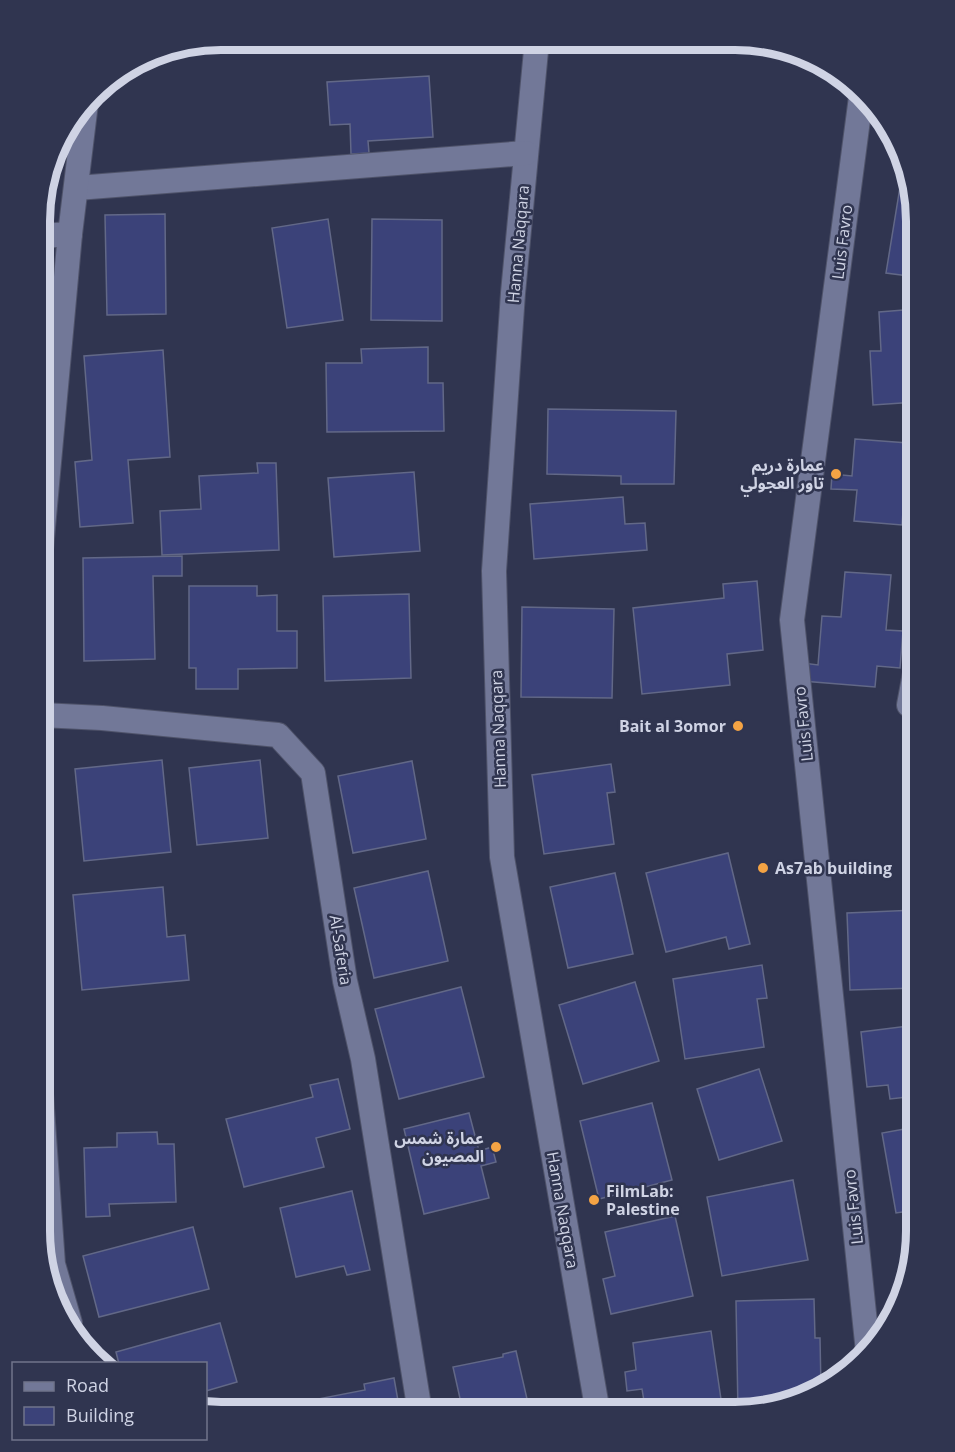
<svg xmlns="http://www.w3.org/2000/svg" width="955" height="1452" viewBox="0 0 955 1452" font-family="'Open Sans','Noto Sans Arabic',sans-serif">
<rect width="100%" height="100%" fill="#303550"/>
<!-- building -->
<g fill="#3b4279" stroke="#626887" stroke-width="1.5">
<path d="M323,39L457,40L458,44L323,49Z"/>
<path d="M429,76L433,137L368,141L369,153L351,154L350,124L330,125L327,82Z"/>
<path d="M900,187L909,188L916,221V277L886,273Z"/>
<path d="M165,214L166,314L107,315L105,215Z"/>
<path d="M328,219L343,320L287,328L272,228Z"/>
<path d="M372,219L442,220V321L371,320Z"/>
<path d="M916,309V402L873,405L870,351H881L879,312Z"/>
<path d="M428,347V383H443L444,431L327,432L326,363H362L361,349Z"/>
<path d="M163,350L170,457L128,460L133,523L80,527L75,462L92,460L84,356Z"/>
<path d="M548,409L676,411L674,484H621V476L547,474Z"/>
<path d="M855,439L908,443L902,525L854,521L857,490L831,489L832,474L852,476Z"/>
<path d="M257,463H276L279,550L162,555L160,511L201,509L199,476L258,473Z"/>
<path d="M414,472L420,551L334,557L328,478Z"/>
<path d="M623,497L625,524L645,523L647,550L534,559L530,504Z"/>
<path d="M182,556V576H153L155,659L84,661L83,558Z"/>
<path d="M845,572L891,575L886,630L903,631L900,668L877,666L875,687L802,681L803,663L818,665L822,616L841,617Z"/>
<path d="M757,581L763,650L727,654L730,685L642,694L633,608L724,598L723,584Z"/>
<path d="M189,586H257V596L277,595V631H297V668L238,669V689H196V668H189Z"/>
<path d="M409,594L411,678L325,681L323,596Z"/>
<path d="M522,607L614,609L612,698L521,697Z"/>
<path d="M162,760L171,852L84,861L75,769Z"/>
<path d="M260,760L268,838L197,845L189,768Z"/>
<path d="M412,761L426,839L353,853L338,776Z"/>
<path d="M611,764L615,792L607,793L614,844L544,854L532,775Z"/>
<path d="M728,853L750,944L729,949L726,937L666,952L646,873Z"/>
<path d="M428,871L448,961L374,978L354,888Z"/>
<path d="M615,873L633,954L568,968L550,887Z"/>
<path d="M163,887L167,937L185,935L189,980L82,990L73,895Z"/>
<path d="M916,910V988L850,990L847,913Z"/>
<path d="M762,965L767,998L757,999L764,1047L685,1059L673,979Z"/>
<path d="M635,982L659,1061L583,1084L559,1005Z"/>
<path d="M461,987L484,1077L399,1099L375,1009Z"/>
<path d="M916,1025V1096L890,1099L888,1085L867,1087L861,1032Z"/>
<path d="M759,1069L782,1141L719,1160L697,1089Z"/>
<path d="M338,1079L350,1129L316,1138L324,1167L244,1187L226,1119L313,1097L310,1085Z"/>
<path d="M652,1103L672,1180L599,1199L580,1121Z"/>
<path d="M469,1113L479,1151L492,1147L496,1162L481,1166L489,1198L424,1214L404,1129Z"/>
<path d="M916,1127V1210L896,1213L882,1133Z"/>
<path d="M157,1132L158,1144H174L176,1202L109,1204L110,1216L86,1217L84,1148L117,1147V1133Z"/>
<path d="M793,1180L808,1260L722,1276L707,1197Z"/>
<path d="M352,1191L370,1270L347,1275L344,1266L296,1277L280,1208Z"/>
<path d="M675,1216L693,1296L611,1314L603,1279L615,1276L605,1232Z"/>
<path d="M193,1227L209,1289L99,1317L83,1256Z"/>
<path d="M814,1299L815,1338H820L821,1389L804,1399L738,1412L736,1301Z"/>
<path d="M220,1323L237,1382L206,1391V1364H119L116,1352Z"/>
<path d="M711,1331L723,1413H646L642,1389L627,1391L625,1372L636,1370L633,1343Z"/>
<path d="M516,1351L530,1412H474V1410L463,1412L453,1367L503,1357V1354Z"/>
<path d="M394,1378L400,1412H266V1409L365,1390L364,1384Z"/>
</g>
<g fill="none" stroke-linecap="round" stroke-linejoin="round">
<defs>
<g id="minor">
<path d="M537,40L513,293L494,571L502,857L598,1413"/>
<path d="M861,97L792,620L868,1352"/>
<path d="M77,188L526,153"/>
<path d="M41,236L70,234"/>
<path d="M909,705L916,668"/>
<path d="M41,715L102,718L278,735L313,773L345,981L363,1059L420,1412"/>
<path d="M40,733L41,549L70,234L86,103"/>
<path d="M39,1066L53,1264L70,1323"/>
</g>
</defs>
<!-- minor casing -->
<use href="#minor" stroke="#4f536a" stroke-width="26"/>
<!-- minor -->
<use href="#minor" stroke="#727898" stroke-width="24"/>
</g>
<!-- markers -->
<g fill="#f4a344" stroke="#303550" stroke-width="2">
<circle cx="836" cy="474" r="6"/>
<circle cx="738" cy="726" r="6"/>
<circle cx="763" cy="868" r="6"/>
<circle cx="496" cy="1147" r="6"/>
<circle cx="594" cy="1200" r="6"/>
</g>
<g text-anchor="middle" dominant-baseline="central" stroke-width="5" stroke-linejoin="round" paint-order="stroke">
<!-- street labels -->
<g font-size="16" fill="#cfd3e4" stroke="#303550">
<text transform="translate(842 242) rotate(-83)">Luis Favro</text>
<text transform="translate(518 244) rotate(-85)">Hanna Naqqara</text>
<text transform="translate(803 724) rotate(-96)">Luis Favro</text>
<text transform="translate(498 729) rotate(-92)">Hanna Naqqara</text>
<text transform="translate(341 950) rotate(81)">Al-Saferia</text>
<text transform="translate(853 1207) rotate(-96)">Luis Favro</text>
<text transform="translate(563 1210) rotate(80)">Hanna Naqqara</text>
</g>
<!-- poi labels -->
<g font-size="16" font-weight="bold" fill="#cfd3e4" stroke="#303550" text-anchor="end">
<text x="824" y="465">عمارة دريم<tspan x="824" dy="18">تاور العجولي</tspan></text>
<text x="726" y="726">Bait al 3omor</text>
<text x="775" y="868" text-anchor="start">As7ab building</text>
<text x="484" y="1138">عمارة شمس<tspan x="484" dy="18">المصيون</tspan></text>
<text x="606" y="1191" text-anchor="start">FilmLab:<tspan x="606" dy="18">Palestine</tspan></text>
</g>
</g>
<!-- crop -->
<path d="M0 0H955V1452H0ZM221 50H735A171 171 0 0 1 906 221V1231A171 171 0 0 1 735 1402H221A171 171 0 0 1 50 1231V221A171 171 0 0 1 221 50Z" fill="#303550" fill-rule="evenodd"/>
<path fill="none" stroke="#cfd3e4" stroke-width="8" d="M221 50H735A171 171 0 0 1 906 221V1231A171 171 0 0 1 735 1402H221A171 171 0 0 1 50 1231V221A171 171 0 0 1 221 50Z"/>
<!-- legend -->
<rect x="12" y="1362" width="195" height="78" fill="#303550" stroke="#70748b" stroke-width="1.5"/>
<rect x="24" y="1382" width="30" height="9" fill="#727898" stroke="#70748b" stroke-width="1.5"/>
<text x="66" y="1392" font-size="18" fill="#cfd3e4">Road</text>
<rect x="24" y="1407" width="30" height="18" fill="#3b4279" stroke="#70748b" stroke-width="1.5"/>
<text x="66" y="1422" font-size="18" fill="#cfd3e4">Building</text>
</svg>
